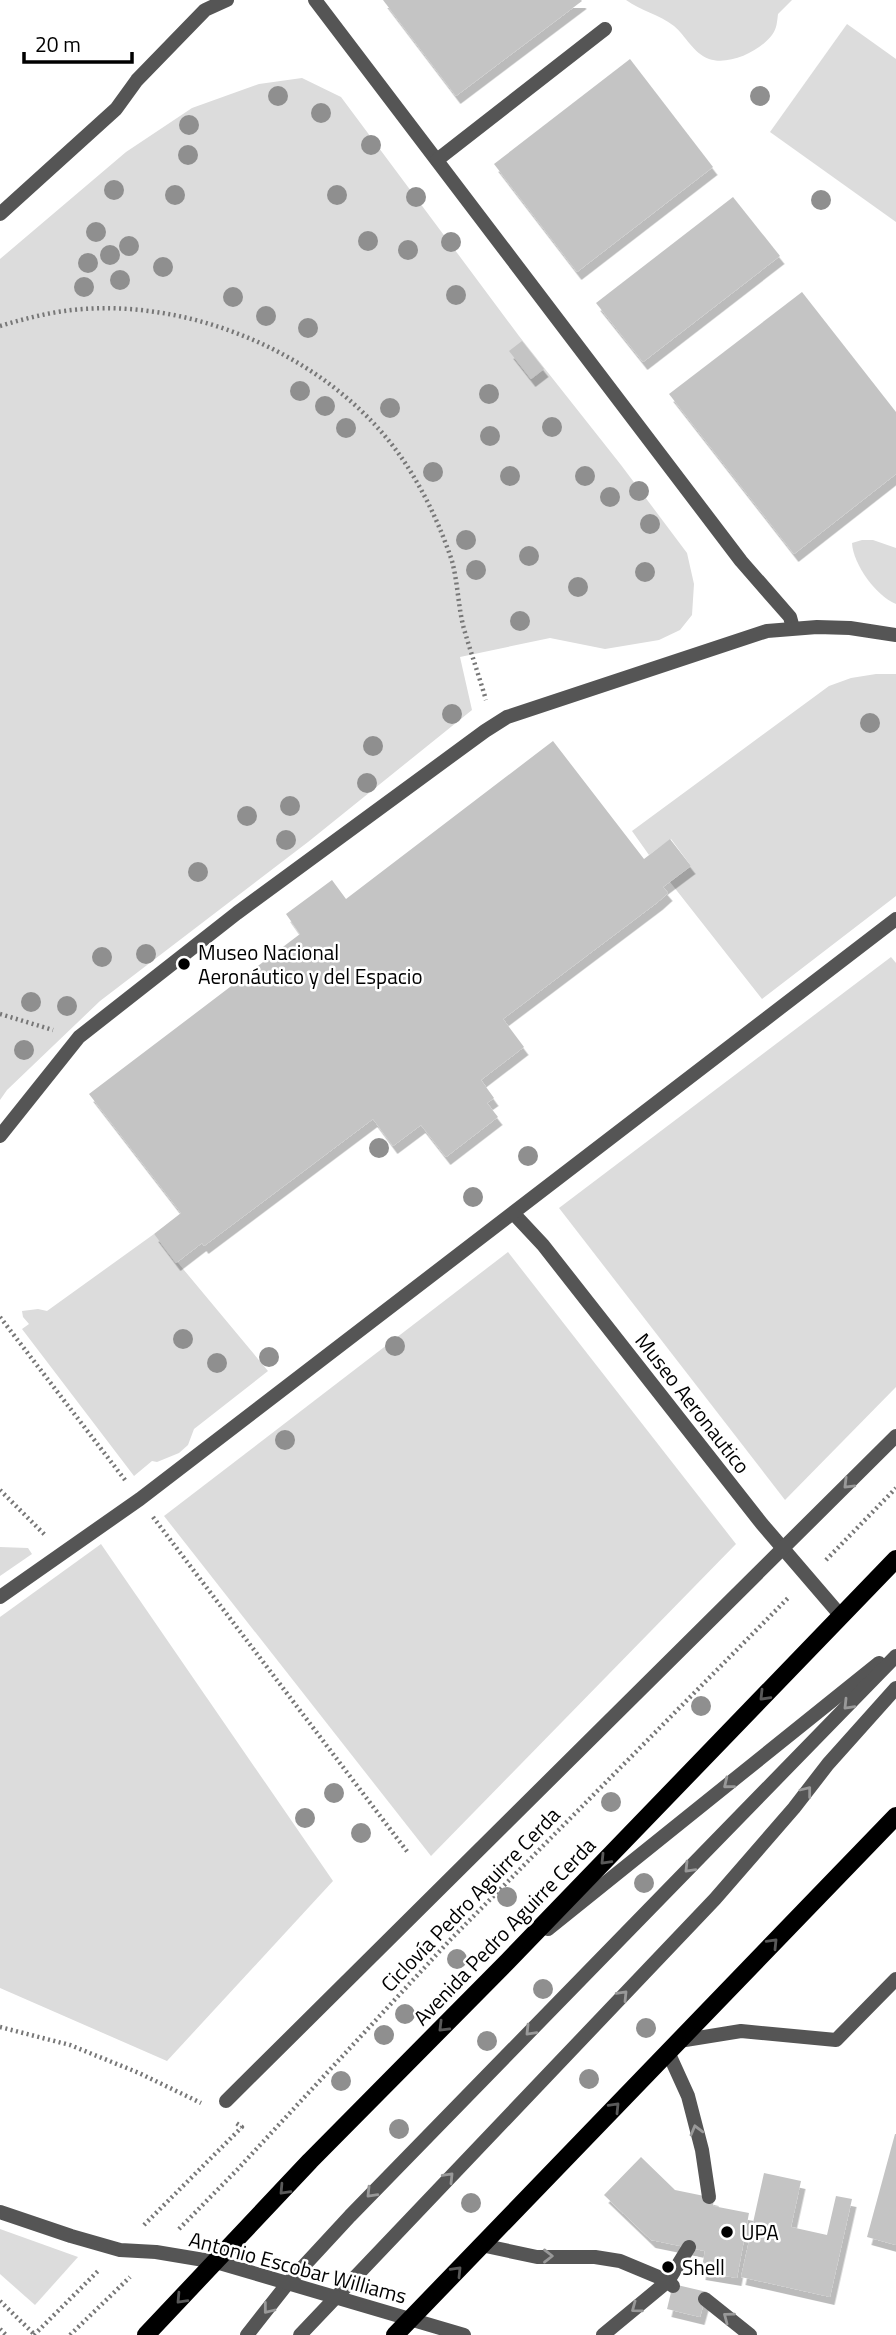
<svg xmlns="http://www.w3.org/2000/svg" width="896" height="2335" viewBox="0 0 896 2335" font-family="'Titillium Web',sans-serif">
<defs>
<filter id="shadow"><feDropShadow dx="4.5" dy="8" stdDeviation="0" flood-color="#0004"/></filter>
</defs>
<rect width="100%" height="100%" fill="#fff"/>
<!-- green -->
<g fill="#dcdcdc">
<path d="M626,0H792L778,14C777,22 777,28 772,35C760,51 729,66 709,59C693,53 686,36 674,26C659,14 641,11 626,0Z"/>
<path d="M847,24L896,59V222L770,132Z"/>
<path d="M302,78L341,97L519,336L621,465L687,553L694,584L692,615L680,630L659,640L605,649L550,638L460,657L472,710L308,842L100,1001L7,1090L0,1100V259L126,152L192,108L259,84Z"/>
<path d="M862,540H873L896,548V604C876,596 853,564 852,543Z"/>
<path d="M876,674H896V896L762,999L670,882L691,866L671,839L649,855L632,831L829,686L851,678Z"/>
<path d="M891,957L896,963V1387L785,1500L559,1208Z"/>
<path d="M154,1234L268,1371L194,1429L188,1445L179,1453L157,1462L152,1461L134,1476L22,1329L29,1324L23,1317L22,1311L38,1309L47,1311Z"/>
<path d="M508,1252L736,1544L431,1856L164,1516Z"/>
<path d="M101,1544L333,1881L167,2061L0,1988V1617Z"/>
<path d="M0,1547L28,1548L32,1554L0,1576Z"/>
<path d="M0,2229L78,2257L35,2305L0,2274Z"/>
</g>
<!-- building -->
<g fill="#c4c4c4" filter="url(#shadow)">
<path d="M383,0H581L582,1L456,96Z"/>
<path d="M630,59L713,167L577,272L494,164Z"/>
<path d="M733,197L780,256L643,362L596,303Z"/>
<path d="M802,292L896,412V474L794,554L669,394Z"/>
<path d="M522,341L544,369L531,379L509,351Z"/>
<path d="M553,741L644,859L670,839L691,866L663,887L668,893L658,902L503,1019L524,1047L481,1080L494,1098L487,1103L498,1117L446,1157L421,1125L393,1146L373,1119L204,1246L202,1243L176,1263L154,1234L181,1213L89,1094L300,934L286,914L332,880L346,899Z"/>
<path d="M895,2134H896V2245L867,2237Z"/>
<path d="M641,2157L675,2190L714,2198L713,2206L749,2213L737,2278L701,2272L705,2251L651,2240L604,2195Z"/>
<path d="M764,2173L801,2181L791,2227L827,2235L836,2196L852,2199L830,2297L741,2277Z"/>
<path d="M673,2284L707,2292L700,2317L667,2309Z"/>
</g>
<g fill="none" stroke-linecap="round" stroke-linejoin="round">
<!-- path -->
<g stroke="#777" stroke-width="4.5" stroke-dasharray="2 3.5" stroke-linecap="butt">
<path d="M0,326C27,318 54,311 83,309C209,300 352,368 415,479C430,504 443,534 452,561C458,583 458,607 464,629C471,653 479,676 486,700"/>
<path d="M0,1014L53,1030"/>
<path d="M0,1317L125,1480"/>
<path d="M0,1490L45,1535"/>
<path d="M153,1517L409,1854"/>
<path d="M826,1560L896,1488"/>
<path d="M0,2027L70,2045L139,2073L201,2103"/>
<path d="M144,2225L242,2127L236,2123"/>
<path d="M179,2229L236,2171L451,1939L790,1596"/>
<path d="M0,2301L34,2334"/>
<path d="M0,2329L6,2335"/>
<path d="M34,2335L98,2271"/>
<path d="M70,2335L130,2277"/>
</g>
<!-- service -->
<g stroke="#555" stroke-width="14">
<path d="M315,0L741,561L790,617L793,628"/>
<path d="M437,160L605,29"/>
<path d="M0,214L116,109L137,80L205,10L227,0"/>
<path d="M0,1136L79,1037L237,913L485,731L507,717L767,631L817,627L850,628L896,635"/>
<path d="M514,1214L543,1245L762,1524L841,1616"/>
<path d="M0,1597L140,1499L896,919"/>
<path d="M548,1929L879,1663"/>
<path d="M679,2041L741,2031L836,2040L896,1979"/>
<path d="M668,2052L688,2096L702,2150L709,2197"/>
<path d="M226,2101L896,1436"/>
<path d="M481,2245L537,2257H595L620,2261L668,2281L673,2286"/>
<path d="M705,2299L750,2335"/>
<path d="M247,2335L288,2283L350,2216L896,1656"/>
<path d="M300,2335L715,1899L794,1808L828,1764L896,1688"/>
<path d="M603,2335L668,2281L689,2247"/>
</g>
<!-- minor -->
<path stroke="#555" stroke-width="14" d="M0,2212L71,2236L120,2250L156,2252L216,2262"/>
<!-- tertiary -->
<path stroke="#555" stroke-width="14" d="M216,2262L464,2335"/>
<!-- primary -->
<g stroke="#000" stroke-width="18">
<path d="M146,2335L310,2161L508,1961L896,1559"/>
<path d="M395,2335L896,1816"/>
</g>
</g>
<!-- trees -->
<g fill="#8f8f8f">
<circle cx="278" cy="96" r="10"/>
<circle cx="760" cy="96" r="10"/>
<circle cx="321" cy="113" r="10"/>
<circle cx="189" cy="125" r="10"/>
<circle cx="371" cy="145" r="10"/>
<circle cx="188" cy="155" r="10"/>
<circle cx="114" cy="190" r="10"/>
<circle cx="175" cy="195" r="10"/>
<circle cx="337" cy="195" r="10"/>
<circle cx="416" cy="197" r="10"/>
<circle cx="821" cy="200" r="10"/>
<circle cx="96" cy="232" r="10"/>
<circle cx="368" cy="241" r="10"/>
<circle cx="451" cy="242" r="10"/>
<circle cx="129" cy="246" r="10"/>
<circle cx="408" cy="250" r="10"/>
<circle cx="110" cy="255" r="10"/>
<circle cx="88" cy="263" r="10"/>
<circle cx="163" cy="267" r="10"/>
<circle cx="120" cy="280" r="10"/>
<circle cx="84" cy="287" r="10"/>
<circle cx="456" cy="295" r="10"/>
<circle cx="233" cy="297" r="10"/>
<circle cx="266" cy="316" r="10"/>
<circle cx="308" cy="328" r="10"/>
<circle cx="300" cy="391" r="10"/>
<circle cx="489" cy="394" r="10"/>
<circle cx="325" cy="406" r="10"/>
<circle cx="390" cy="408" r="10"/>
<circle cx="552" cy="427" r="10"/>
<circle cx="346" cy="428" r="10"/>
<circle cx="490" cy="436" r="10"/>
<circle cx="433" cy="472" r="10"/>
<circle cx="510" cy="476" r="10"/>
<circle cx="585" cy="476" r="10"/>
<circle cx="639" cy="491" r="10"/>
<circle cx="610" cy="497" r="10"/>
<circle cx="650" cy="524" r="10"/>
<circle cx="466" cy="540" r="10"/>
<circle cx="529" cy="556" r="10"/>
<circle cx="476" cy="570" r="10"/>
<circle cx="645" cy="572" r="10"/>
<circle cx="578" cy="587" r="10"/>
<circle cx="520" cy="621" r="10"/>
<circle cx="452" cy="714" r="10"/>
<circle cx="870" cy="723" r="10"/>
<circle cx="373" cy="746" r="10"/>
<circle cx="367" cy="783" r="10"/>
<circle cx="290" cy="806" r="10"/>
<circle cx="247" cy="816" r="10"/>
<circle cx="286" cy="840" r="10"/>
<circle cx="198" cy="872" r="10"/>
<circle cx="146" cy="954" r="10"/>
<circle cx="102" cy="957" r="10"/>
<circle cx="31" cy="1002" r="10"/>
<circle cx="67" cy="1006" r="10"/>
<circle cx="24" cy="1050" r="10"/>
<circle cx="379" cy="1148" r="10"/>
<circle cx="528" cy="1156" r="10"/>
<circle cx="473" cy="1197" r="10"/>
<circle cx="183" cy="1339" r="10"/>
<circle cx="395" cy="1346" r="10"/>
<circle cx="269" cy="1357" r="10"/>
<circle cx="217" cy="1363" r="10"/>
<circle cx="285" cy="1440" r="10"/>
<circle cx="701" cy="1706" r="10"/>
<circle cx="334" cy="1793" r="10"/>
<circle cx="611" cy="1802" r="10"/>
<circle cx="305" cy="1818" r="10"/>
<circle cx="361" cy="1833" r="10"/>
<circle cx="644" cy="1883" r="10"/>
<circle cx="507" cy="1897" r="10"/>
<circle cx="457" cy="1959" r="10"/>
<circle cx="543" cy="1989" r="10"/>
<circle cx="405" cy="2014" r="10"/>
<circle cx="646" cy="2028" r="10"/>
<circle cx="384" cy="2035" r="10"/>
<circle cx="487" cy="2041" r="10"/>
<circle cx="589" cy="2079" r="10"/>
<circle cx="341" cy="2081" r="10"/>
<circle cx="399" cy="2129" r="10"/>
<circle cx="471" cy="2203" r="10"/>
</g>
<!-- one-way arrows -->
<defs><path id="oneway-chevron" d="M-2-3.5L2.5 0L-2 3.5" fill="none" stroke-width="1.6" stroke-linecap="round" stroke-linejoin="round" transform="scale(1.75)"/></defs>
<g stroke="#999">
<use href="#oneway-chevron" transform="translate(848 1484) rotate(135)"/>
<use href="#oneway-chevron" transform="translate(848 1705) rotate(134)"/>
<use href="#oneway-chevron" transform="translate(728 1784) rotate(141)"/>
<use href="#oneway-chevron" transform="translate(807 1791) rotate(-52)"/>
<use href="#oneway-chevron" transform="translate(689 1868) rotate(134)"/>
<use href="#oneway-chevron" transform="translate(623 1995) rotate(-46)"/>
<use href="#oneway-chevron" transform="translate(530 2031) rotate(134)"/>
<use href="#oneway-chevron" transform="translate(696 2130) rotate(-105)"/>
<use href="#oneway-chevron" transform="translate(449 2177) rotate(-46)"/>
<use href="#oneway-chevron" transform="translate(371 2193) rotate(134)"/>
<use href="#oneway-chevron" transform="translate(548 2256)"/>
<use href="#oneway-chevron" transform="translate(636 2308) rotate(143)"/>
<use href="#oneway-chevron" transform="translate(268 2309) rotate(128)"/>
<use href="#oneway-chevron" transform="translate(728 2317) rotate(-143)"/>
</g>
<g stroke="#595959">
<use href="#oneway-chevron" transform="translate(764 1696) rotate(134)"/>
<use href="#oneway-chevron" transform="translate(605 1860) rotate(134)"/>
<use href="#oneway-chevron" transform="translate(773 1943) rotate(-46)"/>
<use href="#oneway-chevron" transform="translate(443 2027) rotate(135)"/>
<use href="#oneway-chevron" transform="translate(615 2107) rotate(-46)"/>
<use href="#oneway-chevron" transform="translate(284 2190) rotate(133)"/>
<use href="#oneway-chevron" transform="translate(457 2271) rotate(-46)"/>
<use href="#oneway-chevron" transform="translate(181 2299) rotate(133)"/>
</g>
<!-- markers -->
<g fill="#000" stroke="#fff" stroke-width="2.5">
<circle cx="184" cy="964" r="7"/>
<circle cx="727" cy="2232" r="7"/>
<circle cx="668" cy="2267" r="7"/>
</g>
<g text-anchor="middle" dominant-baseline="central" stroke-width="5" stroke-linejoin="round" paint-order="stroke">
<!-- poi labels -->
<g font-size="21" fill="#000" stroke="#fff" text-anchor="start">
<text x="198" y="952">Museo Nacional<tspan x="198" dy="24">Aeronáutico y del Espacio</tspan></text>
<text x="741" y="2232">UPA</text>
<text x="682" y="2267">Shell</text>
</g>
<!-- street labels -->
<g font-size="21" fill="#000" stroke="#fff">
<text transform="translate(693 1403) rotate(52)">Museo Aeronautico</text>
<text transform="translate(470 1899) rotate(-46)">Ciclovía Pedro Aguirre Cerda</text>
<text transform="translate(504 1931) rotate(-46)">Avenida Pedro Aguirre Cerda</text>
<text transform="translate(298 2267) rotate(15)">Antonio Escobar Williams</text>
</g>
</g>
<!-- scale -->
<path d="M24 52v10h108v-10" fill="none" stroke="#000000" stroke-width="3.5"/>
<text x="35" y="52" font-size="21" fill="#000000" stroke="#ffffff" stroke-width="5" paint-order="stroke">20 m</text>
</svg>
